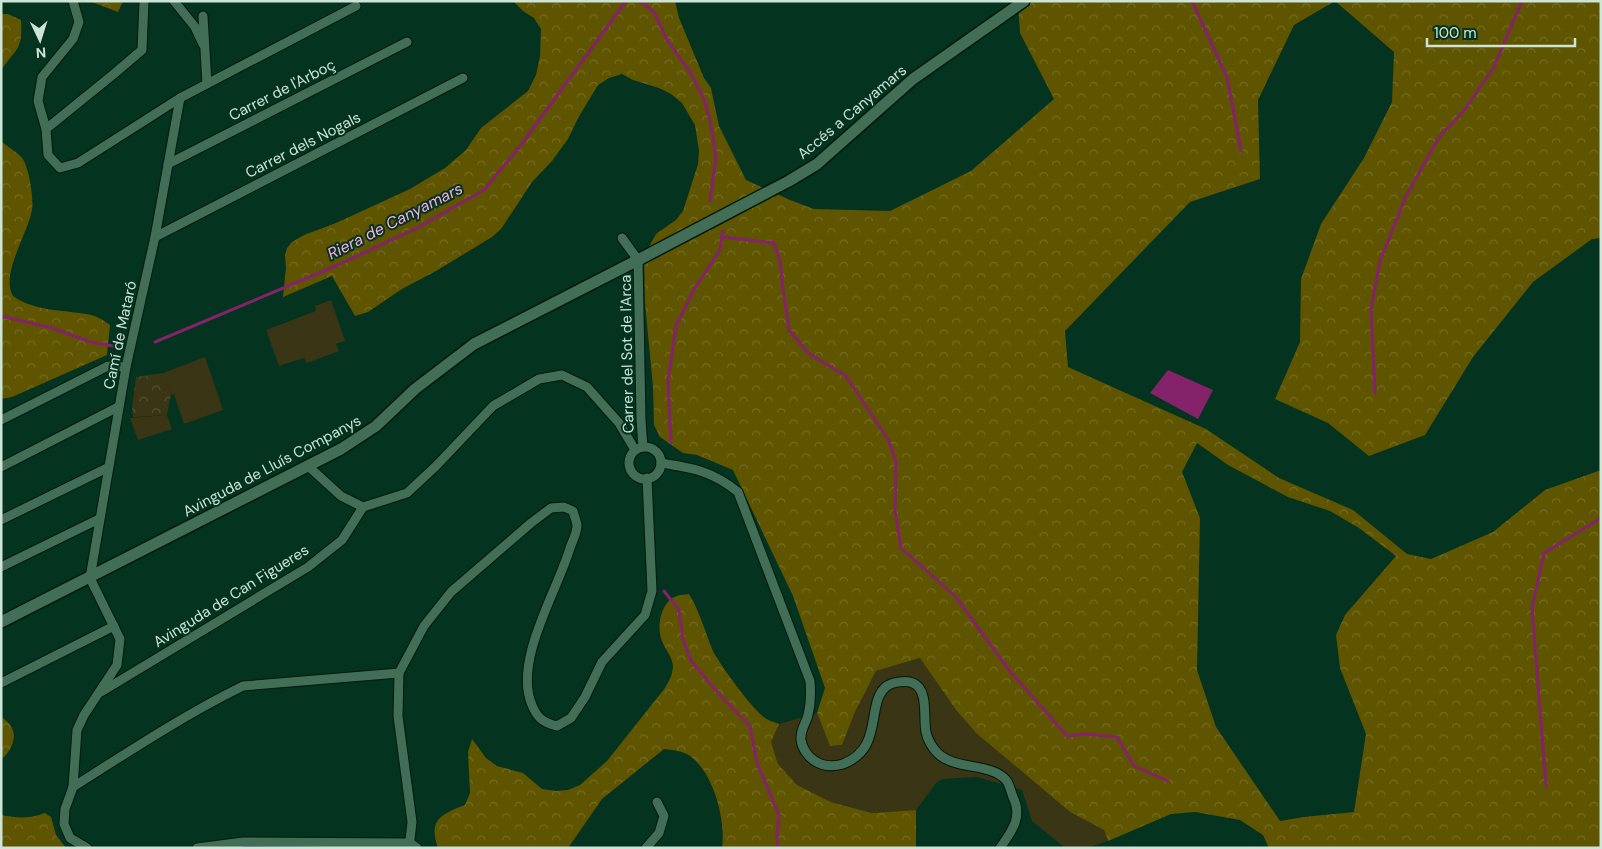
<svg xmlns="http://www.w3.org/2000/svg" width="1602" height="849" viewBox="0 0 1602 849" font-family="'DM Sans',sans-serif">
<defs>
<pattern id="forest-crowns" width="20" height="18" patternUnits="userSpaceOnUse" patternTransform="scale(1.25)"><rect width="20" height="18" fill="#5f5400"/><path d="M2 6a3 3 0 1 1 6 0M12 15a3 3 0 1 1 6 0" fill="none" stroke="#756c24"/></pattern>
<pattern id="park-crowns" width="20" height="18" patternUnits="userSpaceOnUse" patternTransform="scale(1.25)"><rect width="20" height="18" fill="#3a3514"/><path d="M2 6a3 3 0 1 1 6 0M12 15a3 3 0 1 1 6 0" fill="none" stroke="#555235"/></pattern>
</defs>
<rect width="100%" height="100%" fill="#043320"/>
<!-- green -->
<g fill="#3a3514">
<path d="M331,300L345,341L336,344L339,351L307,363L304,358L279,366L266,330L316,311L315,306Z"/>
<path d="M205,357L223,410L184,424L174,394L171,395L163,373Z"/>
<path d="M167,415L172,429L138,440L130,418Z"/>
<path d="M921,658L956,710L976,733L1070,812L1104,830L1108,841L1090,847H1064L1032,821L1022,790L977,777L943,779L937,782L916,810L872,813L831,802L797,785L778,764L771,742L779,724L817,713L830,746L842,745L855,712L876,671Z"/>
</g>
<!-- forest -->
<g fill="url(#forest-crowns)" fill-rule="evenodd">
<path d="M89,1H123L118,12Z"/>
<path d="M513,1H675L679,18L704,78L711,88L719,126L746,180L790,200L814,209L890,211L971,171L1054,99L1020,33L1018,1H1601V238L1592,239L1533,282L1473,357L1425,435L1369,456L1328,423L1275,399L1300,342L1301,279L1321,224L1364,158L1392,102L1394,52L1335,1L1294,25L1258,100L1260,179L1190,202L1065,331L1068,367L1206,429L1279,478L1353,510L1407,554L1431,559L1493,532L1545,490L1601,470V848H1269L1263,835L1240,820L1195,812L1171,814L1108,841L1104,830L1070,812L976,733L956,710L920,658L876,671L855,712L842,745L830,746L817,713L825,688L793,596L733,470L697,455L683,453L660,437L654,425L653,387L645,303L644,256L656,234L676,220L683,211L698,164L699,151L695,125L682,103L671,94L659,88L633,80L622,74L609,78L598,85L578,118L568,139L552,161L532,182L501,229L492,237L436,271L402,289L368,312L355,316L332,276L283,297L286,268L285,255L287,248L292,242L304,235L336,223L410,189L445,168L466,150L481,128L528,91L536,75L540,56L541,29L534,18L523,11ZM1197,443L1228,465L1288,497L1330,511L1359,528L1396,556L1345,615L1336,635L1340,668L1366,734L1354,812L1304,817L1280,821L1216,727L1197,670L1200,518L1182,472Z"/>
<path d="M1,14H8L21,20C23,49 17,48 1,70Z"/>
<path d="M1,141C8,147 16,151 22,158C29,167 34,198 32,210C28,233 0,275 13,296C34,311 62,310 86,314C95,315 103,320 110,325L107,355L12,397L1,399Z"/>
<path d="M689,594C700,612 705,632 713,651C720,665 753,710 765,718C769,721 775,722 779,724L771,742L778,764L797,785L831,802L872,813L916,810V848H722C726,821 714,773 690,756C683,751 673,750 664,749L602,799L568,848H438C428,820 441,814 465,805L470,793L468,752L472,739L486,758L497,766L523,773L542,789L556,791L568,790L580,785L607,761L665,688C669,681 673,674 673,666C672,656 665,649 662,641C656,627 661,601 677,596C681,594 685,595 689,594Z"/>
<path d="M1,717C21,729 15,747 1,760Z"/>
<path d="M45,813L51,817L56,835L66,848H1V815C17,818 29,819 45,813Z"/>
</g>
<!-- park -->
<path fill="url(#park-crowns)" d="M163,373L171,395L167,415L133,417L132,409L136,377Z"/>
<!-- water -->
<path fill="#84226a" d="M1168,370L1213,390L1198,419L1150,393Z"/>
<g fill="none" stroke-linecap="round" stroke-linejoin="round">
<!-- stream -->
<g stroke="#84226a" stroke-width="3">
<path d="M640,1L654,12L667,40L690,72L704,99L710,120L716,157L710,201"/>
<path d="M1192,1L1227,77L1241,151"/>
<path d="M722,237L774,243L780,261L783,289L789,330L808,353L846,376L889,441L896,462L895,510L901,548L956,597L1008,669L1067,736L1085,734L1117,737L1134,766L1168,781"/>
<path d="M1,316L52,328L91,342L118,347"/>
<path d="M155,342L338,265L419,227L484,190L521,145L626,1"/>
<path d="M1375,393L1371,309L1380,261L1406,196L1439,137L1462,113L1493,69L1522,1"/>
<path d="M671,443L668,381L676,326L695,288L720,250L723,231"/>
<path d="M664,591L679,610L683,639L691,661L720,695L750,726L757,763L779,815L777,838L778,848"/>
<path d="M1546,786L1532,608L1544,553L1601,518"/>
</g>
<defs>
<g id="minor">
<path d="M73,1L79,22L73,39L42,77L38,101L46,129L48,155L60,168L78,163L180,98L356,6"/>
<path d="M174,1L195,27L203,44"/>
<path d="M203,16L207,84"/>
<path d="M46,129L115,73L142,50L144,1"/>
<path d="M168,164L407,42"/>
<path d="M155,237L463,78"/>
<path d="M622,238L638,260L641,420L643,447"/>
<path d="M1,420L108,366L126,367"/>
<circle cx="645" cy="463" r="16"/>
<path d="M661,463C693,468 712,471 738,492L810,681C811,692 811,703 808,715C806,724 800,729 801,740C802,748 808,757 815,761C824,767 833,767 843,764C885,748 865,702 887,686C893,682 906,680 913,683C929,690 923,718 926,732C927,737 931,745 934,749C951,772 989,761 1006,780C1009,783 1011,792 1013,797C1023,817 1012,831 1000,848"/>
<path d="M308,466L341,496L363,507L407,493L436,466L493,406L539,379L562,375L587,387L619,423L635,450"/>
<path d="M1,467L118,407"/>
<path d="M1,520L107,468"/>
<path d="M1,567L99,519"/>
<path d="M1,683L114,626"/>
<path d="M101,692L308,567L342,540L363,507"/>
<path d="M73,787C128,752 184,715 243,686L399,673"/>
<path d="M87,848L70,838L64,824L65,809L73,787L77,730L84,715L117,665L120,639L90,578L126,367L155,237L180,98"/>
<path d="M197,848L243,842L410,843L417,848"/>
<path d="M409,848L412,822L398,716L399,673L424,626L451,592L531,523L551,508L564,507L573,511C574,516 577,522 577,526C577,533 572,542 570,548C557,592 513,661 532,705C537,718 544,723 557,726L571,718L585,697L602,662L645,615L652,591L647,478"/>
<path d="M646,848L659,833L664,816L657,802"/>
</g>
<path id="tertiary" d="M1,622L341,449L376,426L415,389L474,344L638,260L789,181L817,164L913,79L1024,1"/>
</defs>
<!-- minor casing -->
<use href="#minor" stroke="#00190b" stroke-width="11"/>
<!-- tertiary casing -->
<use href="#tertiary" stroke="#00190b" stroke-width="14"/>
<!-- minor -->
<use href="#minor" stroke="#426e57" stroke-width="9"/>
<!-- tertiary -->
<use href="#tertiary" stroke="#426e57" stroke-width="11"/>
</g>
<g text-anchor="middle" dominant-baseline="central" stroke-width="4" stroke-linejoin="round" paint-order="stroke">
<!-- street labels -->
<g font-size="15" fill="#cde4d7" stroke="#043320">
<text transform="translate(282 90) rotate(-27)">Carrer de l'Arboç</text>
<text transform="translate(852 112) rotate(-40)">Accés a Canyamars</text>
<text transform="translate(303 145) rotate(-27)">Carrer dels Nogals</text>
<text transform="translate(120 335) rotate(-78)">Camí de Mataró</text>
<text transform="translate(627 354) rotate(-91)">Carrer del Sot de l'Arca</text>
<text transform="translate(272 466) rotate(-28)">Avinguda de Lluís Companys</text>
<text transform="translate(231 596) rotate(-32)">Avinguda de Can Figueres</text>
</g>
<!-- water labels -->
<g font-size="16" font-style="italic" fill="#faade0" stroke="#043320">
<text transform="translate(395 221) rotate(-27)">Riera de Canyamars</text>
</g>
</g>
<!-- border -->
<rect width="1602" height="849" fill="none" stroke="#cde4d7" stroke-width="5"/>
<!-- north arrow -->
<g transform="translate(40 40) rotate(176)" stroke="#043320" stroke-width="4" paint-order="stroke">
<path d="M0-4L9 19L0 12L-9 19Z" fill="#cde4d7"/>
<text y="-8" font-size="14" font-weight="bold" text-anchor="middle" fill="#cde4d7">N</text>
</g>
<!-- scale -->
<path d="M1427 38v8h148v-8" fill="none" stroke="#cde4d7" stroke-width="2.5"/>
<text x="1434" y="38" font-size="15" fill="#cde4d7" stroke="#043320" stroke-width="4" paint-order="stroke">100 m</text>
</svg>
